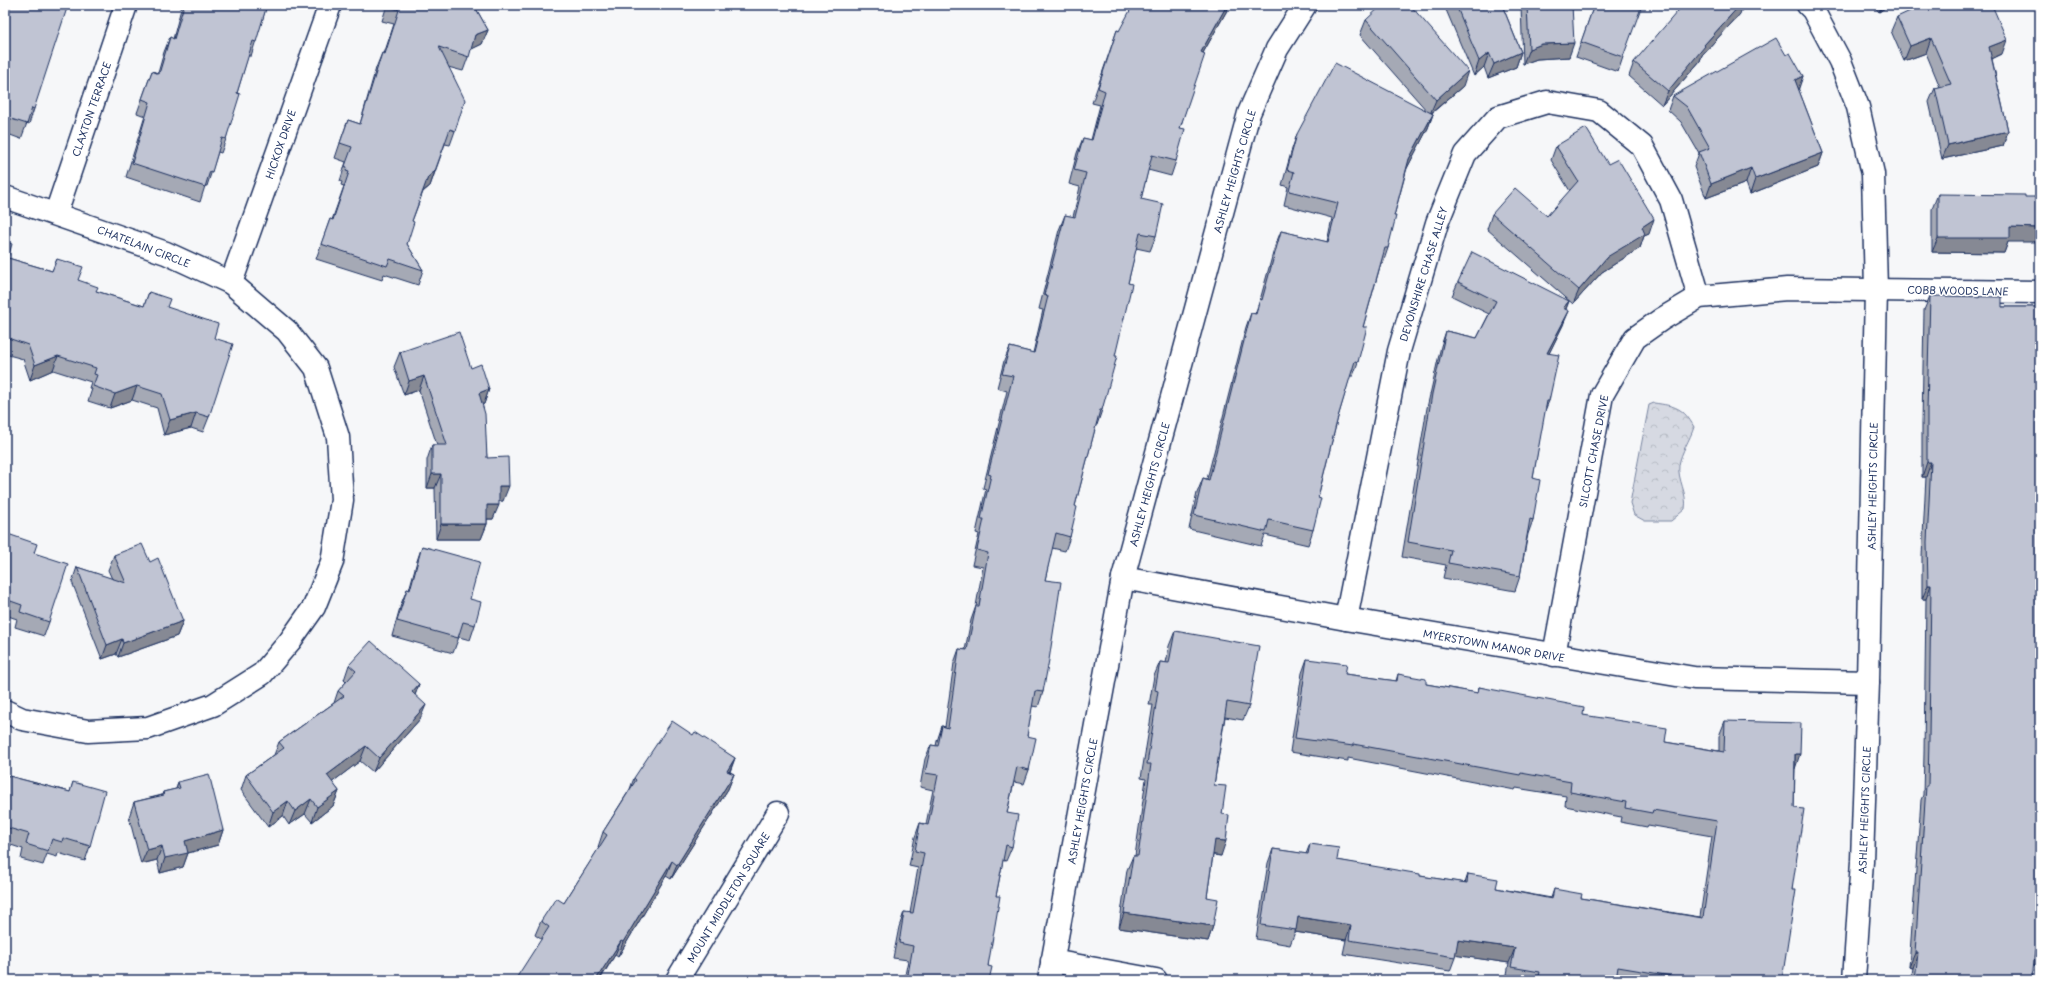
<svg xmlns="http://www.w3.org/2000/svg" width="2045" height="985" viewBox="0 0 2045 985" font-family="'Playpen Sans',sans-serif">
<defs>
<pattern id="park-crowns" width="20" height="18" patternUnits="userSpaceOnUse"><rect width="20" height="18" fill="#d6d9e2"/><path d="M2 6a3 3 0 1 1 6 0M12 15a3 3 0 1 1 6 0" fill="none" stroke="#b7bbc4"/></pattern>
</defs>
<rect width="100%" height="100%" fill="#f6f7f9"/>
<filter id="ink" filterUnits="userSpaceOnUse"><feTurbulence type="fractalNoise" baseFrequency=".025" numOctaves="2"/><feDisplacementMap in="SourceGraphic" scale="8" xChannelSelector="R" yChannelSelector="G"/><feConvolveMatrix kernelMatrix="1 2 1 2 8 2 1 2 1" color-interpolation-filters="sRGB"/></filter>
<g filter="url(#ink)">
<!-- park -->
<path fill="url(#park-crowns)" stroke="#7884a0" d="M1654,403C1675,406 1683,407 1694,427C1690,440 1681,452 1679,465C1677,480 1688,493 1685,509L1671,521H1645L1634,515L1630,503L1649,405Z"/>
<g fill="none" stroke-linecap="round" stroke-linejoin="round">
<defs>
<g id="minor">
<path d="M1808,5L1813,10L1840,61L1858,107L1873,174L1876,289L1868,682L1862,861L1854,980"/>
<path d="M5,197L166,253L231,283L287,331L316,368L338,437L342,500L332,562L314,607L290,641L262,674L213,705L148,728L88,731L22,719L5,711"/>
<path d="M56,213L126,5"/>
<path d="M231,283L330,5"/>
<path d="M1123,578L1346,619L1694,678L1868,682"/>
<path d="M1346,619L1399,351L1437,223L1465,154L1498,117L1547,102L1599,111L1642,146L1671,200L1699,297"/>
<path d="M1554,655L1602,395L1635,338L1662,319L1699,297L1787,289L2040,292"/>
<path d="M1052,961L1156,980"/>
<path d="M677,980L778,813"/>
<path d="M1049,980L1123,578L1249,113L1277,49L1305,5"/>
</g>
</defs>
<!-- minor casing -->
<use href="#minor" stroke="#1b2f5e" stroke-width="25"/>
<!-- minor -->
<use href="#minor" stroke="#fff" stroke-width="22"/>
</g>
<!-- wall -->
<g fill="#a5a9b5" stroke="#1b2f5e">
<path d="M5,5L34,109L29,124L27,123L21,139L5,133Z"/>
<path d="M182,5H267L251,56H248L237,93L226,139L221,153L218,152L207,186H205L200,202L126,177L145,116L137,113L152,71L158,73L164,52L170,37L173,39Z"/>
<path d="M387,5H474L488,30L482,44L471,49L463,71L448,67L455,131L450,145L445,144L430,186L423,192L412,221L407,244L423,270L418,285L384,274L382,280L316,259L330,219L332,220L344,186L341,185L342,182L340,181L346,162L335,158L343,134L348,120L360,124L376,68L382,53L384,54L394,24L382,21Z"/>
<path d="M1230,5L1203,53L1180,128L1176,161L1171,176L1148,170L1141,199L1156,236L1150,251L1136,248L1128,283L1102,410L1097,425H1096L1075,506L1070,537L1065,551L1052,548L1045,580L1043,692L1038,707L1032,706L1027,736L1029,770L1024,784L1014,782L1007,813L1012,847L1006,861L1003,860L996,896L988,966L989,980H904L908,960L893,958L899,927L904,912L910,913L918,868L909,866L915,837L920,823L926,824L933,790L920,787L925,759L931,745L936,746L937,741L942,726L945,727L954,663L959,649L965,650L971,620L976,606L983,567L972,565L979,534L976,533L986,489L983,488L1007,391L997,388L1004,361L1010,347L1033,353L1043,310L1039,309L1059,230L1065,215L1073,217L1080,187L1069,184L1077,153L1083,138L1091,140L1100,105L1092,103L1117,30L1119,31Z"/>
<path d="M1444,5H1502L1521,52L1516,67L1488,78L1484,67L1474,76Z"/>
<path d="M1521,5H1572L1569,57L1537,59L1523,64Z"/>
<path d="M1594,5L1623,57L1618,72L1576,57Z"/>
<path d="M1873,5H1889L1879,12Z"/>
<path d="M1740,14L1702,55L1700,61L1662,105L1629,76L1634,62Z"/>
<path d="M1897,17L2002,54L1992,59L2008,131L2003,146L1942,159L1929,102L1935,88L1940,87L1926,53L1904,61L1891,31Z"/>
<path d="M1366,20L1463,86L1432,113L1433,114L1428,128L1407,168L1394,216L1388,248L1383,263H1381L1363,327L1358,362L1353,376H1350L1338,417L1318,497L1313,530L1308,545L1265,535L1261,546L1189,529L1197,493L1203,478L1207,479L1246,327L1251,313L1255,314L1260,300L1275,246L1281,231L1327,242L1332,218L1284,205L1288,187L1282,185L1292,149L1297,134L1427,111L1360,35Z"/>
<path d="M1786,55L1803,76L1798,88L1823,153L1818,167L1750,194L1746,183L1706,198L1694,167L1699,153L1681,122L1668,110L1673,96Z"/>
<path d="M1556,146L1649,234L1644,236L1640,248L1602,272L1573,304L1487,229L1492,214L1547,216L1570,191L1551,160Z"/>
<path d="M1938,194L2008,242L2004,253L1932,252V209Z"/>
<path d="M5,241L8,258L52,271L57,259L78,280L96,291L144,306L149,292L167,307L214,338L209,417L203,432L191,428L164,435L157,408L132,400L110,408L88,401L92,389L89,388L91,382L53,370L30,380L23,359L5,354Z"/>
<path d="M1458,282L1569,301L1566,309L1563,325L1549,353V401L1544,413L1533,478V520L1528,534L1520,576L1515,591L1443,578L1446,565L1402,557L1427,408L1441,346L1446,331L1477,338L1489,314L1452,296Z"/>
<path d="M1930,296L2002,307H2040V957L2037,965H2033L2032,980H1911L1913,968L1909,967L1921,800L1923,795L1924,754L1926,599H1922V556L1926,477H1922V424L1924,310Z"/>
<path d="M400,352L471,368L489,389L484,404L482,405L487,458L503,501H499L493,519H487V524L481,539H436L435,488H427V460L432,445H437L419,390L404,395L394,367Z"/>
<path d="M5,533L34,553L49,622L44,636L15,627L17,619L5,615Z"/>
<path d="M422,546L470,599L475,625L470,640L459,637L453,653L392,636L401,604L407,589L409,590L417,561Z"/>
<path d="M114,555L150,562L183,621L177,636L118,657L116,654L102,659L72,582L77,567L112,579L108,570Z"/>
<path d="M1175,631L1249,706L1243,720L1225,717L1214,785L1222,814L1221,856L1213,855L1207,897L1213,926L1208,941L1119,928L1127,870L1133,856H1135L1146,779L1141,778L1153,705H1149L1154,676L1160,662L1166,663L1169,646Z"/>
<path d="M1307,659L1345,674L1396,681L1398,674L1426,684L1477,693L1479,687L1583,715L1665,742L1719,751V736L1725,721L1795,769L1792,890L1782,980H1506L1509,963L1456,955L1450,971L1343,954L1346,940L1295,932L1290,945L1256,939L1268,863L1273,849L1306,854L1310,844L1337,860L1420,876L1465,883L1468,874L1496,888L1551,898L1554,889L1581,898L1700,917L1712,836L1648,825L1647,827L1620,822L1621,817L1565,806L1566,796L1516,788L1515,790L1348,758V761L1290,752L1302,673Z"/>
<path d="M349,665L419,684L415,695L420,719L373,772L360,761L332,782L339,791L333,806L312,822L305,814L289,825L283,816L268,827L241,790L246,775L274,755L279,742L334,703L338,691L346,682L344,680Z"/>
<path d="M693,735L735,758L730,772L734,774L728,789L671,879L666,876L618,957L615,955L600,980L535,935L541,921L564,903L599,848L598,847L603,832L630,789L634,778Z"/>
<path d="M5,775L70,792L73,782L90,846L85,861L58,853L57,857L47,854L43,865L21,859L23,849L5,843Z"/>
<path d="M178,782L223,830L218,845L188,853L183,867L160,873L157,860L141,864L129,817L134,802L162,795L163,792L176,789Z"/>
</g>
<!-- shaded-wall -->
<g fill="#868994" stroke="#1b2f5e">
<path d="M1227,5H1230L1195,67L1201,52Z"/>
<path d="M1740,5H1743L1740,14L1702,55L1700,61L1662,105L1668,91L1704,45Z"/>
<path d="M1882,5H1889L1879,12Z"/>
<path d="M488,30L482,44L470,50L475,35Z"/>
<path d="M1931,38L1926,53L1904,61L1910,46Z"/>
<path d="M2007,40L2002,54L1984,62L1989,47Z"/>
<path d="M1574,43L1569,57L1537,59L1523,64L1529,49L1542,44Z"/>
<path d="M1521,52L1516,67L1488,78L1494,64Z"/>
<path d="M1489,53L1484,67L1474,76L1479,61Z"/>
<path d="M1468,71L1463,86L1430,114L1436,100Z"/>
<path d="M1803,76L1798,91L1795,80Z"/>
<path d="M1433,114L1428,128L1404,174L1409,159Z"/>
<path d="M2008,131L2003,146L1942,159L1948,145Z"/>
<path d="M1823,153L1818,167L1750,194L1755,179Z"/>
<path d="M1751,168L1746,183L1706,198L1711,184Z"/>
<path d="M435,171L430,186L422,192L428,177Z"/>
<path d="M1654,219L1649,234L1644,236L1640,248L1602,272L1573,304L1579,290L1607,257L1642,227Z"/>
<path d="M2010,227L2040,228V242H2008L2004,253L1932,252L1938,238Z"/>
<path d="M1569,301L1563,316V308Z"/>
<path d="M1569,311L1563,325L1542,368L1547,353Z"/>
<path d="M58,356L53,370L30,380L35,365Z"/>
<path d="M424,376L419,390L404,395L409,381Z"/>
<path d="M137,386L132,400L110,408L115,394Z"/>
<path d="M489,389L484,404L473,407L479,393Z"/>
<path d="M196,413L191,428L164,435L170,420Z"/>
<path d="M1927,462H1931L1926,477H1922Z"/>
<path d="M432,474H441L435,488H427Z"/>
<path d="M499,486H509L503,501H493Z"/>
<path d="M487,505H499L493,519H481Z"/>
<path d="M441,524H487L481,539H436Z"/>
<path d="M1928,585H1931L1926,599H1922Z"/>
<path d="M183,621L177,636L118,657L123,643Z"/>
<path d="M122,639L116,654L102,659L107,645Z"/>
<path d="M419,684L414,698L412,692Z"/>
<path d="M426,705L420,719L373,772L379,758Z"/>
<path d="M366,746L360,761L322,790L327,775Z"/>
<path d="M1795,754H1800L1795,769Z"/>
<path d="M735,758L729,773L727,771Z"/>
<path d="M734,774L728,789L671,879L677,865Z"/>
<path d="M339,791L333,806L312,822L317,807Z"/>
<path d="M311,799L305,814L289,825L295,811Z"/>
<path d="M288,801L283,816L268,827L273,812Z"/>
<path d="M223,830L218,845L188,853L183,867L160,873L165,858L185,841Z"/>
<path d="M1215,840L1226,841L1221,856L1210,854Z"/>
<path d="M162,846L157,860L141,864L147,850Z"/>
<path d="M672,861L666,876L618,957L623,942Z"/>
<path d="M1124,913L1213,926L1208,941L1119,928Z"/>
<path d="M1298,917L1351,925L1346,940L1295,932Z"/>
<path d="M1458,940L1515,948L1509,963L1453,955Z"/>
<path d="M621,941L615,955L599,980L597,978Z"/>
<path d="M2035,950H2040V957L2037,965L2029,964Z"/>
<path d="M1915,953H1918L1913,968L1909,967Z"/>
</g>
<!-- building -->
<g fill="#c0c4d3" stroke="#1b2f5e">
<path d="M5,5H68L34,109L32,108L27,124L5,117Z"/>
<path d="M184,5H267L256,42L253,41L237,93L240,94L226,139L222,138L212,172L210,171L205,187L132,163L150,102L142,99L152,71L159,74L170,37L174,39Z"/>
<path d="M388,5H474L488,30L475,35L469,57L439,47L465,100L455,131L450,129L435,171L428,177L412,221L414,222L407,244L423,270L390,259L387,266L321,244L330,219L333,220L349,172L346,171L347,167L345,166L352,147L340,143L348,120L360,124L382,53L385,54L399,10L388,6Z"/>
<path d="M1133,5H1227L1201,52L1205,54L1180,128L1185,129L1176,161L1152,155L1141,199L1163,204L1156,236L1140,233L1128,283L1132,284L1115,356H1117L1102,410H1100L1075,506L1077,507L1070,537L1056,533L1045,580L1061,582L1049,660L1043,692L1035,691L1027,736L1036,738L1029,770L1017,767L1007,813L1018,815L1012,847L1006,845L996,896H1000L988,966L992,967L989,980H907L913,946L899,943L904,912L913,913L924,853L915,851L920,823L928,825L938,775L925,773L931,745L938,746L942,726L948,728L959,649L967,650L976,606H979L988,553L977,550L984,519H981L991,475L988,474L1013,376L1002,374L1010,347L1034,353L1048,296L1044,295L1065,215L1075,217L1086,173L1074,170L1083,138L1092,140L1105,91L1098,88L1117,30L1119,31Z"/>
<path d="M1382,5H1410L1468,71L1436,100L1366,20Z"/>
<path d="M1456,5H1502L1521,52L1494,64L1489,53L1479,61Z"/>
<path d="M1527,5H1572L1574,43L1542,44L1529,49Z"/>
<path d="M1594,5H1642L1623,57L1581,42Z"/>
<path d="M1683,5H1740L1704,45L1705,46L1668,91L1634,62Z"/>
<path d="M1923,5H1992L2007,40L1989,47L2008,131L1948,145L1935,88L1951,84L1931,38L1910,46L1897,17Z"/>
<path d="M1776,38L1786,55L1790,53L1803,76L1795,80L1823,153L1755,179L1751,168L1711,184L1699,152L1710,148L1687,107L1673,96Z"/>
<path d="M1335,63L1433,114L1409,159L1394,216H1396L1388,248H1385L1363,327H1367L1358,362L1355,361L1338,417L1318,497L1321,498L1313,530L1269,520L1266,532L1194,515L1203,478L1209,480L1251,313L1256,314L1260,299L1262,300L1281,231L1328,242L1338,203L1289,191L1294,172L1287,170L1297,134Z"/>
<path d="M1586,128L1608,164L1618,159L1654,219L1642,227L1645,234L1607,257L1579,290L1492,214L1515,188L1547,216L1578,181L1556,146Z"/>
<path d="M1938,194L2025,195V197H2040V228L2010,227V238H1938Z"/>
<path d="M5,241L12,244L8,258L52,271L57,259L83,267L78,280L98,287L96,291L144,306L149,292L170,299L167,307L218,324L214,338L233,344L209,417L196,413L170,420L162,394L137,386L115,394L93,386L97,375L94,374L96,368L58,356L35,365L28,345L5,337Z"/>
<path d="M1472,252L1569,301L1563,308L1569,311L1547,353L1559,355L1549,401H1547L1533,478L1540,480L1533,520L1530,519L1520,576L1448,563L1451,550L1408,542L1432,394L1446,331L1477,338L1496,301L1458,282Z"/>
<path d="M1930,296L2002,297V307H2040V950H2035L2032,980H1915L1918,953H1915L1926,786H1928L1929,739L1931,585H1928L1927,542L1931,462H1927V410Z"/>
<path d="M459,332L471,368L481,364L489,389L479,393L485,414L487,458L508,457L509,486H499V505H487V524H441V474H432V445H447L424,376L409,381L400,352Z"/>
<path d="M5,533L37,544L34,553L68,564L49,622L20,612L22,605L5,599Z"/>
<path d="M142,544L150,562L158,558L183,621L123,643L122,639L107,645L77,567L126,583L114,555Z"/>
<path d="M422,546L480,562L470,599L481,602L475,625L463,622L458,638L397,621L407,589L410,590Z"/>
<path d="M1175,631L1259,646L1249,706L1227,702L1214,785L1226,786L1222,814L1229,815L1226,841L1215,840L1207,897L1218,899L1213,926L1124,913L1133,856H1138L1151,764H1147L1158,691L1155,690L1160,662L1169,663Z"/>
<path d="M371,641L419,684L412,692L426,705L379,758L366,746L327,775L339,791L317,807L311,799L295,811L288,801L273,812L246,775L284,748L279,742L344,696L338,691L356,671L349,665Z"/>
<path d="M1307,659L1347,664L1345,674L1397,681L1398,674L1426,679V684L1478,693L1479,687L1584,707L1583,715L1667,728L1665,742L1724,752L1725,721L1801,723L1800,754H1795L1794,808L1804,809L1792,890H1796L1782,980H1689L1690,979L1618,967L1616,980H1562L1539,976L1540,972L1511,967L1515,948L1458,940L1455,957L1349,940L1351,925L1298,917L1296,930L1261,925L1273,849L1308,854L1310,844L1339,848L1337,860L1420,874V876L1467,883L1468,874L1498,879L1496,888L1552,899L1554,889L1582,894L1581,898L1703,918L1717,821L1653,810L1652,813L1625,808L1626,802L1570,792L1571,782L1521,773L1520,775L1353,744V746L1295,738Z"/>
<path d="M672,721L693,735L695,732L735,758L727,771L734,774L677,865L672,861L623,942L621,941L597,978L600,980H515L549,927L541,921L556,898L564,903L607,835L603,832L636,780L634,778Z"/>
<path d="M209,774L223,830L185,841L188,853L165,858L162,846L147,850L134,802L164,795L163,792L180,788L178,782Z"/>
<path d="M5,775L70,792L73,782L105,791L90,846L63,838L62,842L52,839L48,851L26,844L29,834L5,827Z"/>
</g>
</g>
<g text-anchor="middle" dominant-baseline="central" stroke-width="3" stroke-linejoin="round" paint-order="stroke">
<!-- street labels -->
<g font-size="10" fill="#1b2f5e" stroke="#fff">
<text transform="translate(91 109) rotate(-71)">CLAXTON TERRACE</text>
<text transform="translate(280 144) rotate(-71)">HICKOX DRIVE</text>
<text transform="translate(1234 171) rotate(-74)">ASHLEY HEIGHTS CIRCLE</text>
<text transform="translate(144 246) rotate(21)">CHATELAIN CIRCLE</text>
<text transform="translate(1423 274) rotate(-73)">DEVONSHIRE CHASE ALLEY</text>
<text transform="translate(1958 290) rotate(1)">COBB WOODS LANE</text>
<text transform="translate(1593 451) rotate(-79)">SILCOTT CHASE DRIVE</text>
<text transform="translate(1149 484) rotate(-75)">ASHLEY HEIGHTS CIRCLE</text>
<text transform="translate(1872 486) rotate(-89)">ASHLEY HEIGHTS CIRCLE</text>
<text transform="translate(1494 645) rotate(10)">MYERSTOWN MANOR DRIVE</text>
<text transform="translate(1082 801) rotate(-80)">ASHLEY HEIGHTS CIRCLE</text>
<text transform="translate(1864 810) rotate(-88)">ASHLEY HEIGHTS CIRCLE</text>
<text transform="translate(728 897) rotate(-59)">MOUNT MIDDLETON SQUARE</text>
</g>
</g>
<!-- margin -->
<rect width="2045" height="985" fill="none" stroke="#fff" stroke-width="20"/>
<rect x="10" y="10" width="2025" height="965" fill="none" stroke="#1b2f5e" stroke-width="1.5" filter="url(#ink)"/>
</svg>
